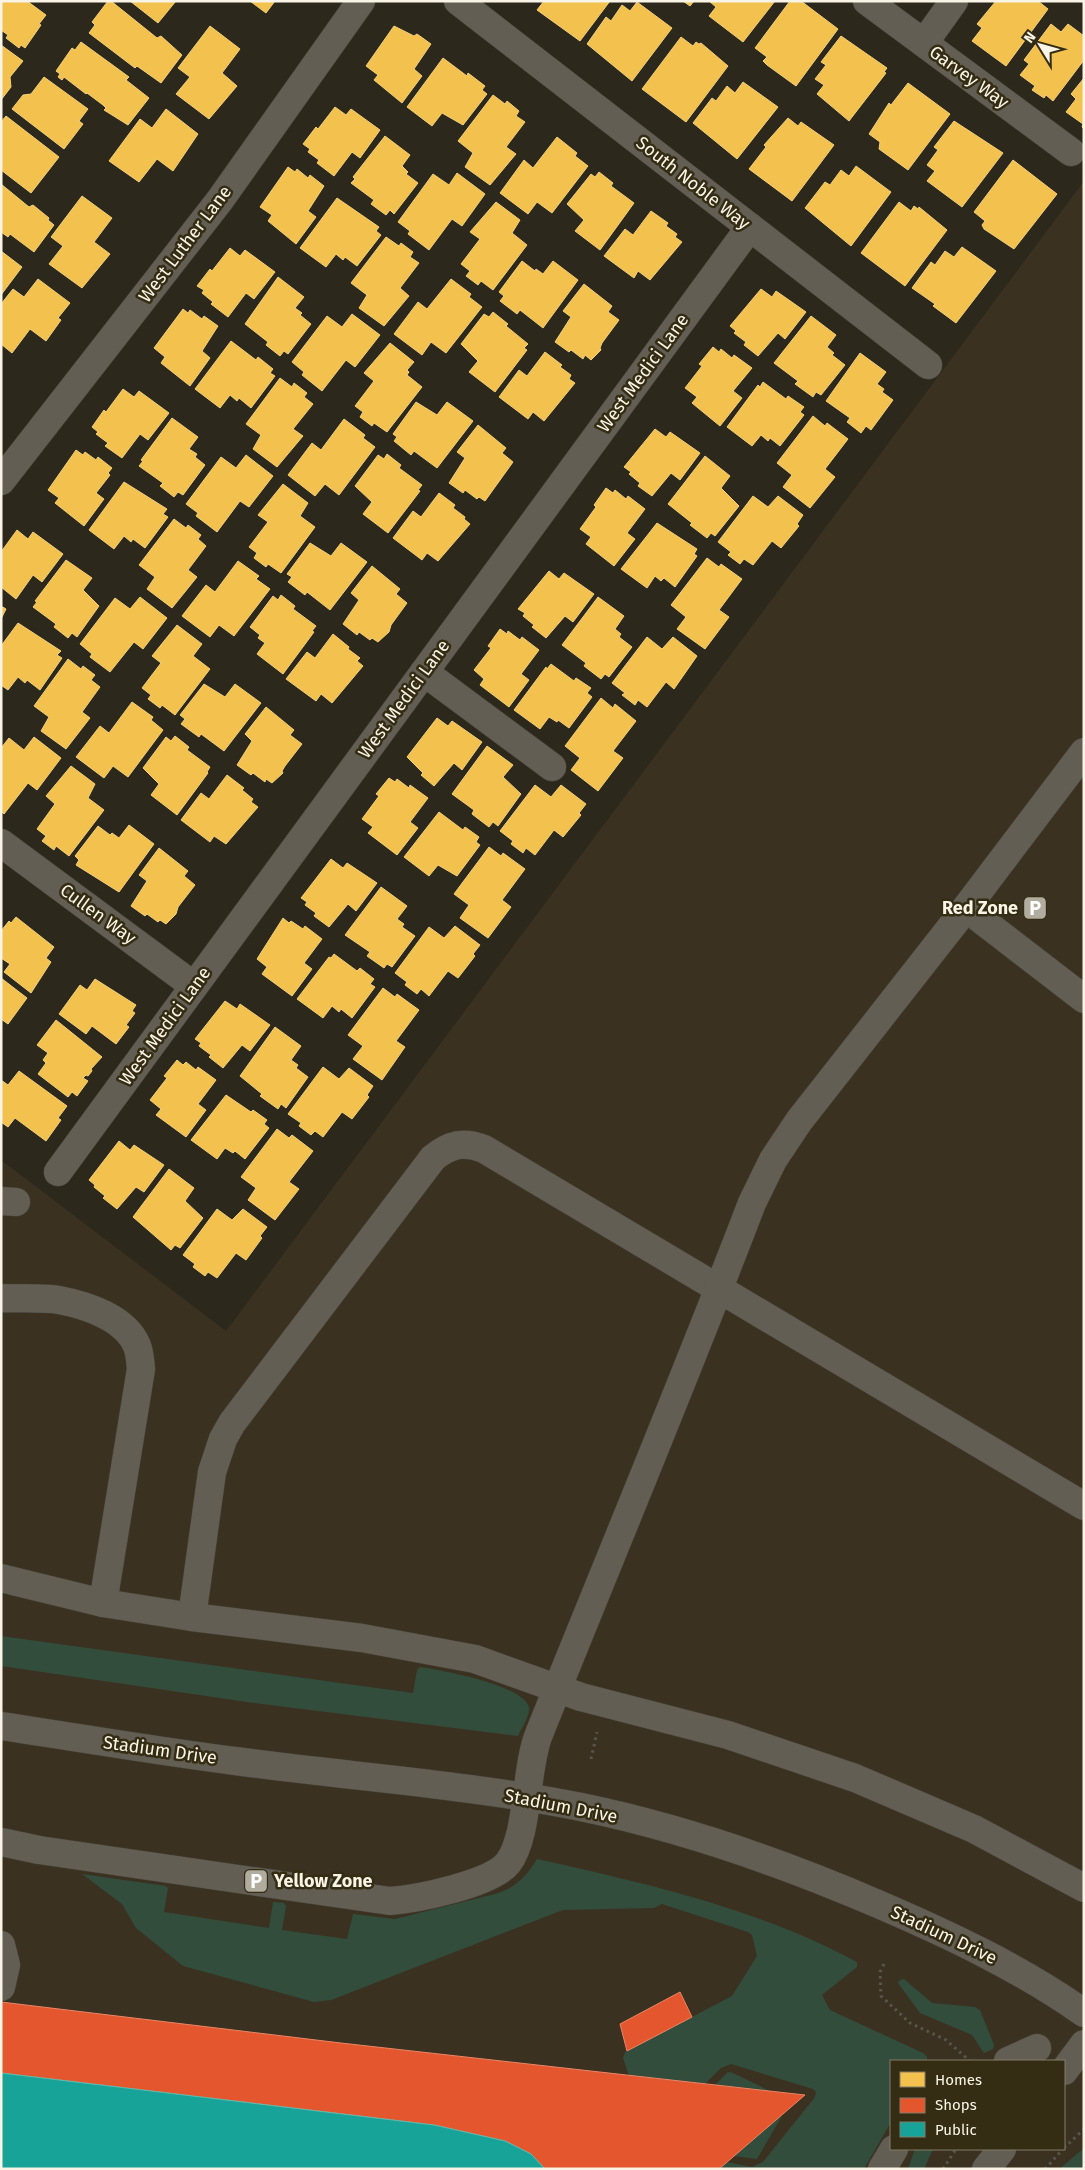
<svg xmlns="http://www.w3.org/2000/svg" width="1085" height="2170" viewBox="0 0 1085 2170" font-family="'Fira Sans',sans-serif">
<rect width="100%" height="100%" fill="#2c281b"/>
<!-- commercial -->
<path fill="#3a3121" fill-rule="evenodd" d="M1084,181V2169H1V1160L226,1331ZM891,2061H1064V2149H891Z"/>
<!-- green -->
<g fill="#334d3d">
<path d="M1,1636L413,1693L417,1670L420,1667C440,1670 525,1685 529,1708C530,1716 521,1729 518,1736L247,1702L1,1666Z"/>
<path d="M537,1859C645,1883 759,1909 857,1962V1967L822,1995L830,2010L923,2053L927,2057V2061H891V2122L864,2169H719L727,2162L752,2167L763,2162L815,2097L816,2092L813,2089L731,2064L721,2068L705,2084L629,2076L623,2058L625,2052L732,1996L757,1956L752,1935L748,1932L662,1904L654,1908L563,1910L331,2000L314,2002L183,1966L136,1928L122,1904L82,1874L166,1886L168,1888L164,1912L269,1928L273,1902L284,1903L286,1906L282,1930L347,1939L353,1914L395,1919L495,1894C515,1888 526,1877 537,1859Z"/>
<path d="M904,1979L932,2003L975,2007L980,2010L994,2045L993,2049L984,2053L972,2035L920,2013L898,1983L900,1980Z"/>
<path d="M728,2072L733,2073L772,2092L715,2085Z"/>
<path d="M783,2114L757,2159L734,2156Z"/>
<path d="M1084,2148V2169H1060L1063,2166Z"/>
<path d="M915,2149H933L924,2169H908Z"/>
</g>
<!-- homes -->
<g fill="#f2c14e" stroke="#f4d07b">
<path d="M1,1H27L46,15L39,24L41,25L25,48L21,45L19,48L6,38L8,35L1,30Z"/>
<path d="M108,1H111L157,38L161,36L182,55L161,83L137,66L135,68L89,33L95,25L92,22Z"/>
<path d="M130,1H176L158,23Z"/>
<path d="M250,1H275L266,13Z"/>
<path d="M544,1H610L580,41L537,10Z"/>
<path d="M683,1H694L690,6Z"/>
<path d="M709,1H775L743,42L709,16L716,7Z"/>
<path d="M790,1H801L838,29L796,86L767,65L763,61L767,57L755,48Z"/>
<path d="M996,1H1038L1048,9L1006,66L972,41L982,28L977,24Z"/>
<path d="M637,2L672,28L632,81L587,44L606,17L611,21L622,5L630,11Z"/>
<path d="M1051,24L1061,32L1068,24L1084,36V60L1053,101L1046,95L1044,98L1032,90L1035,86L1020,75L1029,64L1024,60Z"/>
<path d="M210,26L240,49L222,73L237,86L209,119L176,94L190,77L178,68Z"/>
<path d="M394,26L414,36L417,34L431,44L414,69L422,76L402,103L374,80L378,75L366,66Z"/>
<path d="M841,36L887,68L884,72L886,73L849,121L817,94L824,85L815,79L826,65L821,62Z"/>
<path d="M681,37L693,46L696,42L699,44L701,43L728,66L686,122L642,89Z"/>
<path d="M81,42L129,77L126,80L149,98L128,125L104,110L106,108L103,105L87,93L86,94L64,77L62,80L58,77L60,74L56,71L72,48L75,50Z"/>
<path d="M1,45L23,61L10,77L11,87L1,100Z"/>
<path d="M443,58L467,76L468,73L485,86L482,90L487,94L463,125L442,113L432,126L407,107Z"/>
<path d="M44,77L88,109L79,121L83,124L64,149L12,109L23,95L31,94Z"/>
<path d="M1084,78V129L1082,127L1083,124L1066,112L1076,99L1071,94Z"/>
<path d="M743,82L778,107L737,159L693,123L712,98L716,101L727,86L735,93Z"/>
<path d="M908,83L950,114L908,170L879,149L880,142L869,134L889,103L891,105Z"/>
<path d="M493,95L505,104L507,101L519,111L516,116L525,122L506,147L516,154L490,185L465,167L473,153L458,141Z"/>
<path d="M335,107L346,115L351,109L380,130L360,158L352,152L334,176L317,163L319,160L308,152L310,149L303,144L316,127L318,129Z"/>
<path d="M166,109L198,134L173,171L157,159L139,182L109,161L140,119L152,128Z"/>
<path d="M6,116L59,157L31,193L1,170V122Z"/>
<path d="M788,118L798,126L801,122L834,145L792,201L749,169L766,147L764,145Z"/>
<path d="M954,121L1003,153L962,207L927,181L935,171L927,165L938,150L934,147Z"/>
<path d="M385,136L410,155L402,166L408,172L406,174L418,183L394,214L390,210L386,215L371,204L374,200L351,183L355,179L353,177Z"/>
<path d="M557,137L577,153L575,156L588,166L552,213L537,202L528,214L500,193L524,160L533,168Z"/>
<path d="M1013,160L1057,194L1014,249L984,229L982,225L985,221L974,212Z"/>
<path d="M856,166L891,192L851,246L805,208L825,182L830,185L841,170L849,176Z"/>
<path d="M288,167L295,172L297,169L308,178L310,175L324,186L308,211L316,217L296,244L268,221L272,215L260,207Z"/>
<path d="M599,172L613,183L611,186L634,203L600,250L575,231L584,220L567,204L591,174L595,177Z"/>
<path d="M457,173L485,194L462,226L452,219L429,250L408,234L410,231L398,222L433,174L449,185Z"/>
<path d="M1,184L29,207L33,205L49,218L48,220L54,225L34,252L10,234L8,237L1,232Z"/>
<path d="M82,196L112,218L94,242L110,254L82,288L49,264L63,246L51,237Z"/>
<path d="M337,198L379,227L376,231L381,235L357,266L345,257L343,260L336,254L326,267L300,248Z"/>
<path d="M496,202L520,220L512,233L527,245L493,290L481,281L478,285L466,276L470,271L461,264L480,239L470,232Z"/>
<path d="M899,202L911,211L914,206L918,209L919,207L947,230L905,286L861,253Z"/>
<path d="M651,211L668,223L666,226L677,234L675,237L682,242L650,280L638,271L634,278L604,256L625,229L633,235Z"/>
<path d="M386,237L399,246L401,243L413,252L410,257L419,263L400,288L409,296L384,326L359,308L367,295L351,283Z"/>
<path d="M962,247L996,271L956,323L933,306L935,304L912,288L931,262L935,265L945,251L954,257Z"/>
<path d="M230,248L240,256L245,250L275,272L254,299L246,293L228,317L211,304L213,302L202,293L204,290L197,286L210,269L212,271Z"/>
<path d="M1,251L22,267L1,295Z"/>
<path d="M522,261L535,271L536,269L543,274L553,261L578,280L543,328L520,310L517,314L500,301L504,296L499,292Z"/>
<path d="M278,277L304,297L295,308L302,313L300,315L311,324L288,354L284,351L280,356L266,345L268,342L245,324Z"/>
<path d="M38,279L70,303L58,318L61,320L46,341L30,329L12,353L1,344V304L13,289L24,297Z"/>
<path d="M451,279L471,294L469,297L482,307L446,353L431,342L422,355L394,334L418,302L427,309Z"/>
<path d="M584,284L612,306L608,312L619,320L602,343L600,348L601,350L591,360L585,355L583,359L571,350L569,352L555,342L571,317L563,311Z"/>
<path d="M761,289L772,297L776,291L806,312L785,339L778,333L758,356L744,345L746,342L734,333L736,331L730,326Z"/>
<path d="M183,309L188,313L190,310L202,319L204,316L218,326L202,351L210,358L190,386L161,363L165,357L154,348Z"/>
<path d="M493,312L508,324L506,326L528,344L524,348L527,350L495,392L469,372L478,361L461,344L484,314L489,317Z"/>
<path d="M352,314L380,335L355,367L346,360L322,391L302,375L304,372L292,362L327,316L342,327Z"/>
<path d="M811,316L836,335L827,347L834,353L832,355L845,365L821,395L816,392L813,397L795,384L798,381L774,363Z"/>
<path d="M231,341L256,360L258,357L273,369L270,373L275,376L251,408L239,398L237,401L230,395L220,408L195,389Z"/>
<path d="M390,343L414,362L407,370L409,372L407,375L422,387L387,432L374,423L372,426L360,417L363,412L355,406L374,381L364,373Z"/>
<path d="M713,347L719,352L721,349L732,358L734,355L752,368L733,391L742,398L720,426L692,403L697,397L685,388L702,366L699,364Z"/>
<path d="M545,352L562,365L560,367L571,375L569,379L575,383L544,421L533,412L528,419L499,397L519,370L527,376Z"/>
<path d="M860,353L886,372L877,384L884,389L882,392L893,400L871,430L866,426L861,433L847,422L850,418L826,401Z"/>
<path d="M280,378L292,387L294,383L307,393L304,397L313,404L293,429L303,436L277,467L253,449L261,435L246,424Z"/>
<path d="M763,382L786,399L788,396L804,407L800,412L804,415L780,446L770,438L768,441L761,435L752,446L727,427L758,385L760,387Z"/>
<path d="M123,389L134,397L139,391L169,413L148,440L140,434L122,458L105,446L108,443L96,434L98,432L92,427L104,410L106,412Z"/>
<path d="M416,402L437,415L447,402L473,421L437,468L414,451L411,455L394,441L397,437L393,434Z"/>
<path d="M813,416L825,426L827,423L848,439L825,469L835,477L810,508L783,487L792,475L777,463Z"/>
<path d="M172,418L198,437L189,449L197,454L195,457L205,465L183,495L178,492L174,497L160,486L163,483L139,466L143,461L141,460Z"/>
<path d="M344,419L365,435L363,438L375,447L339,495L325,484L315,496L288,475L312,443L321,450Z"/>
<path d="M478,425L506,448L502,453L513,462L485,501L479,497L477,499L465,490L463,493L449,483L465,458L457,452Z"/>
<path d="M655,429L666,437L670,432L700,453L680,480L671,473L652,496L638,486L640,483L629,474L631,472L624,467Z"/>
<path d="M76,450L83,455L85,452L96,460L98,457L112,468L108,473L110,475L96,493L104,499L84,526L55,503L59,498L48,490Z"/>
<path d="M387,454L401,465L399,468L422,485L418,490L420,491L388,533L363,514L372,502L355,486L378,455L384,459Z"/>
<path d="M246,455L273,476L249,507L240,501L217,532L196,516L198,513L186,504L221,457L236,468Z"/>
<path d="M705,456L730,476L721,488L739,506L715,536L711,533L707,538L690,525L692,523L668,504Z"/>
<path d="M124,482L167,509L163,514L168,517L145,548L133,539L131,542L124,536L114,549L89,530Z"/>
<path d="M283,484L308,503L300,516L315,527L281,573L268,564L266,567L254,558L257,553L249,547L268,522L258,515Z"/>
<path d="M606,488L613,493L615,490L626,499L628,496L645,509L627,533L635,539L614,566L586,544L591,537L580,529L596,507L594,505Z"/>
<path d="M439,493L455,505L453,508L465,517L464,519L470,524L438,561L427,553L422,560L393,538L413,511L421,517Z"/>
<path d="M753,496L768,507L778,496L803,515L797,524L799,526L781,548L772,541L753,565L744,559L740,564L728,555L731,552L718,542Z"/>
<path d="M174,519L186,528L188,525L201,535L198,539L206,546L188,570L197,577L172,608L147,589L155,577L139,565Z"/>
<path d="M657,523L697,549L694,554L697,556L675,587L664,578L661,581L655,576L647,588L621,569Z"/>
<path d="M17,530L28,539L33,532L63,554L42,582L33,575L16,599L1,587V552Z"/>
<path d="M310,543L331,556L341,543L367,562L330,610L307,592L305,595L288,582L292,577L287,574Z"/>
<path d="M707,558L719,567L721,564L742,579L719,610L729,617L705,649L677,629L686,617L671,605Z"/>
<path d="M66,560L92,578L83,590L99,606L77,637L72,633L68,638L54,627L56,624L33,607L37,602L35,601Z"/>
<path d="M238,561L259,576L256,579L270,589L234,636L219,625L210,637L182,616L206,585L215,592Z"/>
<path d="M372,566L400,589L396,594L407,603L391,625L389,632L378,642L372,638L370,640L359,632L357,635L343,624L359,600L351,593Z"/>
<path d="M549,571L559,579L564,573L594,594L573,622L565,616L546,638L532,627L534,625L523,616L525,613L518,609Z"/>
<path d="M281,595L295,606L293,609L316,626L312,631L314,632L283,674L257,654L265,643L258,638L260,635L250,627L273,596L278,600Z"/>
<path d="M140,597L167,618L143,649L134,642L110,672L90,657L92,654L80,644L115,598L130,609Z"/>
<path d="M598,597L624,616L615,629L621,634L619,637L632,647L609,677L605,674L601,679L584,666L586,663L562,645Z"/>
<path d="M1,606L6,609L1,619Z"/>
<path d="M18,623L61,651L57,655L62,658L40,690L27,680L25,683L18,677L8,690L1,685V646Z"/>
<path d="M177,625L202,644L193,656L210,669L175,715L162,705L160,708L148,699L151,695L142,688L161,663L152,656Z"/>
<path d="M500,629L507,634L508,631L520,640L522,637L539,650L521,674L529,680L509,707L480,685L484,679L474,670L491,648L488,646Z"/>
<path d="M333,634L349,647L348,649L360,658L357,661L363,666L332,703L321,694L316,701L286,679L307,652L315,658Z"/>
<path d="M647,637L662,649L673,637L697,656L674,689L666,682L647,707L638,700L635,705L622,695L625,693L612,683Z"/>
<path d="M68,659L81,669L83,666L95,675L91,680L100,687L82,712L90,718L66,749L41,731L49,717L34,706Z"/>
<path d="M551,664L574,681L576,678L591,688L587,693L592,697L569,728L558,720L557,722L549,717L540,729L514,710L546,667L547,669Z"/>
<path d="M204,684L225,697L235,684L261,703L224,751L201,734L199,737L181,724L185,719L180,715Z"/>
<path d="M601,698L613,708L615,704L636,721L613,751L623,758L598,791L571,770L580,758L565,746Z"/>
<path d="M132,702L153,717L151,720L163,730L128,777L113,766L104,778L76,757L100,726L109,733Z"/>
<path d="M266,707L294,730L290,735L302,744L285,766L282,771L283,773L272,783L266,779L265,782L253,773L251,775L237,765L252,741L245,734Z"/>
<path d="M437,718L448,726L452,721L482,742L462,770L454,763L434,786L421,775L423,773L407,757Z"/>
<path d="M175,736L189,747L187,750L210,767L207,772L208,773L177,815L151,795L159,784L143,768L166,737L171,741Z"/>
<path d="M34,737L61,758L37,790L28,783L4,814L1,811V748L9,738L24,750Z"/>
<path d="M487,746L513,765L503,777L521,794L498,826L493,822L489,827L472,814L474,810L452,794Z"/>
<path d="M71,766L95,784L88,798L104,810L69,856L56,846L54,850L42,841L46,836L37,829L55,804L46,796Z"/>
<path d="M227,775L244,788L242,790L253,799L251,802L258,807L226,844L214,836L210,842L181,820L201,793L209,799Z"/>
<path d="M389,778L395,782L397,779L409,788L410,785L428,798L410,822L418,828L397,855L368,833L373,827L362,819L379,796L376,794Z"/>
<path d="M535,785L551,797L561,785L586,804L579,813L581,815L563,837L554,830L535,855L526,848L523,853L511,844L513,841L500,831Z"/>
<path d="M439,812L463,830L465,827L479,837L476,842L480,845L457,876L438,865L429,876L404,857Z"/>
<path d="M129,825L154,844L119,892L76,865L79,860L75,856L98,826L110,835L112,833L119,838Z"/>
<path d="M489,847L501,856L503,853L525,869L502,900L511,907L488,938L460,918L469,905L454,894Z"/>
<path d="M159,848L188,871L184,876L195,885L178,907L176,914L166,924L160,920L158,922L147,914L145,916L131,906L147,881L139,875Z"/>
<path d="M331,859L343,868L347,863L377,883L356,911L348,904L329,927L314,916L316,913L305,905L307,902L301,898Z"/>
<path d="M381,887L407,906L397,919L404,924L402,927L415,936L392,967L387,964L384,968L367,956L370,952L345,935Z"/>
<path d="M16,917L54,947L46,958L51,962L31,993L4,972L10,964L1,958V931L9,921L11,923Z"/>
<path d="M283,918L289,923L291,921L303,929L305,926L322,939L304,963L312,969L292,996L262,974L267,967L257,959Z"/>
<path d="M455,926L480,945L473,954L475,956L458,978L448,971L429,996L421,989L417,994L405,985L407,982L395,973L429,927L444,938Z"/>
<path d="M334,954L357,971L360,968L374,979L370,984L375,987L352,1018L341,1009L339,1012L332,1006L323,1018L297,999L329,957L331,958Z"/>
<path d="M1,978L27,998L8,1024L1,1019Z"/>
<path d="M95,979L136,1005L132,1011L135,1013L126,1025L129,1027L116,1044L92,1026L86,1034L59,1014L80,985L87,990Z"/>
<path d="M383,988L395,997L397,994L419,1010L396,1041L405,1047L382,1080L353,1059L363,1046L348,1035Z"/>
<path d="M225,1001L237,1009L240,1004L270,1025L250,1051L242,1045L223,1068L209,1057L211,1055L199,1046L201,1043L195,1039Z"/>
<path d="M56,1020L102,1057L91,1069L92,1071L88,1076L86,1075L83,1078L88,1081L77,1096L72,1092L68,1097L38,1074L46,1063L43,1060L48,1053L37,1045Z"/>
<path d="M275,1027L301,1046L291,1060L298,1065L296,1068L308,1077L286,1108L281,1104L278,1109L260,1096L262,1094L240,1076Z"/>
<path d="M177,1060L183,1065L186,1062L196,1070L198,1067L216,1080L198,1104L206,1110L186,1137L156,1115L161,1109L150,1100L167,1078L164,1076Z"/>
<path d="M323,1067L339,1079L349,1068L373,1086L367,1095L369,1097L352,1119L342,1112L323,1137L315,1131L311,1135L299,1126L301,1123L288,1114Z"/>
<path d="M19,1071L67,1106L58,1118L61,1120L46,1141L15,1118L8,1127L1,1122V1080L8,1085Z"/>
<path d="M226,1095L251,1112L253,1110L267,1120L264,1124L269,1128L245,1159L235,1151L233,1153L225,1148L217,1159L191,1140Z"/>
<path d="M277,1129L289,1138L292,1135L313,1151L289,1182L299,1189L275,1220L248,1200L256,1188L241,1177Z"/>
<path d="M119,1141L130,1150L134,1145L164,1165L144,1192L136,1187L117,1209L103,1198L105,1196L94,1187L95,1185L89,1180Z"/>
<path d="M169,1169L194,1188L185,1201L203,1218L180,1248L175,1245L171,1250L133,1217Z"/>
<path d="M217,1209L232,1220L243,1209L267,1227L260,1236L262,1238L246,1260L236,1253L217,1278L208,1272L205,1276L193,1267L195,1264L183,1255Z"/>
</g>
<!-- shops -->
<g fill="#e4572e" stroke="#ea8665">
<path d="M680,1992L692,2017L627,2051L620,2024Z"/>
<path d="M1,2002L341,2043L805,2095L719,2169H545L531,2154L505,2141L434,2125L1,2073Z"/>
</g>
<!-- public -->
<path fill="#17a398" stroke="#5bbbaf" d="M1,2073L434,2125L505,2141L531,2154L545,2169H1Z"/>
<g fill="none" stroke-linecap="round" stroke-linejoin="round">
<defs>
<g id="minor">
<path d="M458,1L928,365"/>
<path d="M867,1L1071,152"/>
<path d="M924,43L954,1"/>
<path d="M1,481L220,200L361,1"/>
<path d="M424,672L552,767"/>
<path d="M1,843L194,986"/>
<path d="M966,908L1084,999"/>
<path d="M58,1172L750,227"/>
<path d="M1,1201L16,1202"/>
<path d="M1,1298C20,1299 41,1297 59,1300C86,1305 126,1318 137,1346C140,1353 140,1361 141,1369L103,1603"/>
<path d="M1,1578L103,1603L192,1617L362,1638L475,1659L581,1697L728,1735L855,1778L974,1829L1084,1888"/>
<path d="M192,1617L212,1472L223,1439L232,1423L433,1158C450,1144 464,1141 484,1149L1084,1506"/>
<path d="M1,1726C82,1738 162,1752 243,1762C356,1777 470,1785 581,1807C683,1828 783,1863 878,1904C950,1935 1020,1968 1084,2013"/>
<path d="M1,1842L39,1850L390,1901C417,1899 491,1884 508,1863C529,1836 525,1768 539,1734C610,1557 684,1381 752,1203L773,1160L799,1121L966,908L1084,752"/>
<path d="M1,1945L6,1965L1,1987"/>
<path d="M1008,2061L1037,2048"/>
<path d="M1064,2071L1084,2044"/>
<path d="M882,2169L894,2149"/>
<path d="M986,2169L1002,2149"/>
</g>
</defs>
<!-- minor casing -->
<use href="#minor" stroke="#4a463b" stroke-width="29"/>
<!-- path -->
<g stroke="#59564c" stroke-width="3" stroke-dasharray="2.5 4" stroke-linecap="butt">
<path d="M591,1759L597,1732"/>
<path d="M884,1964L880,1972L881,1996L910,2023L946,2040L970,2061"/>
<path d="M1064,2148L1084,2129"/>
<path d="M943,2169L956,2149"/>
<path d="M1045,2169L1063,2149"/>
</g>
<!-- minor -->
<use href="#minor" stroke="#625e54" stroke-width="28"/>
</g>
<!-- icons -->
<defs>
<symbol id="parking-square" viewBox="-11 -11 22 22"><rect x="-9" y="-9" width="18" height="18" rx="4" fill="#b1ad9e" stroke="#342c13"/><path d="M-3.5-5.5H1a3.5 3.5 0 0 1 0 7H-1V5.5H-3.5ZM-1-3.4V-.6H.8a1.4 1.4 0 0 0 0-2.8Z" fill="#fff"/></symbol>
</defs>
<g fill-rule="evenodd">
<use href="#parking-square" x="1021" y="894" width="28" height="28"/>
<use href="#parking-square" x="242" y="1867" width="28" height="28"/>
</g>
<g text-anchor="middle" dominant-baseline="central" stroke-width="5" stroke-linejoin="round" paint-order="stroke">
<!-- street labels -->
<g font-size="18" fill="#f9f4e5" stroke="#342c13">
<text transform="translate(969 77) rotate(36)">Garvey Way</text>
<text transform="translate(693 183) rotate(38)">South Noble Way</text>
<text transform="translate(185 244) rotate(-53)">West Luther Lane</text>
<text transform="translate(643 373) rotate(-54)">West Medici Lane</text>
<text transform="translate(404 699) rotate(-54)">West Medici Lane</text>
<text transform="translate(98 914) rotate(36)">Cullen Way</text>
<text transform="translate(165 1026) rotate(-54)">West Medici Lane</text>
<text transform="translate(160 1750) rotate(8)">Stadium Drive</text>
<text transform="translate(561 1806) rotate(11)">Stadium Drive</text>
<text transform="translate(944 1935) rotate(25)">Stadium Drive</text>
</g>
<!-- poi labels -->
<g font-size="18" font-weight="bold" fill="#f9f4e5" stroke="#342c13" text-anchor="end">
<text x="1018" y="908">Red Zone</text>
<text x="274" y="1881" text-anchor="start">Yellow Zone</text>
</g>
</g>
<!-- border -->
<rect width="1085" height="2170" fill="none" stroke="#f9f4e5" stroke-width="5"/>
<!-- legend -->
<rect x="890" y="2060" width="175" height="90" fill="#342c13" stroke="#837c67"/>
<rect x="900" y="2072" width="25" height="15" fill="#f2c14e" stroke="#837c67"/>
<text x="935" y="2085" font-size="15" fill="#f9f4e5">Homes</text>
<rect x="900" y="2098" width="25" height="15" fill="#e4572e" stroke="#837c67"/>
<text x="935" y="2110" font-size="15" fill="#f9f4e5">Shops</text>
<rect x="900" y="2122" width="25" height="15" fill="#17a398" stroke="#837c67"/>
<text x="935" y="2135" font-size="15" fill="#f9f4e5">Public</text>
<!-- north arrow -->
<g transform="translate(1040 45) rotate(307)" stroke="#342c13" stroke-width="4" paint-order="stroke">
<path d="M0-4L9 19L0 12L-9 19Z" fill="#f9f4e5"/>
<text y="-8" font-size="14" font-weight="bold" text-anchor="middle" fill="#f9f4e5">N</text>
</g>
</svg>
